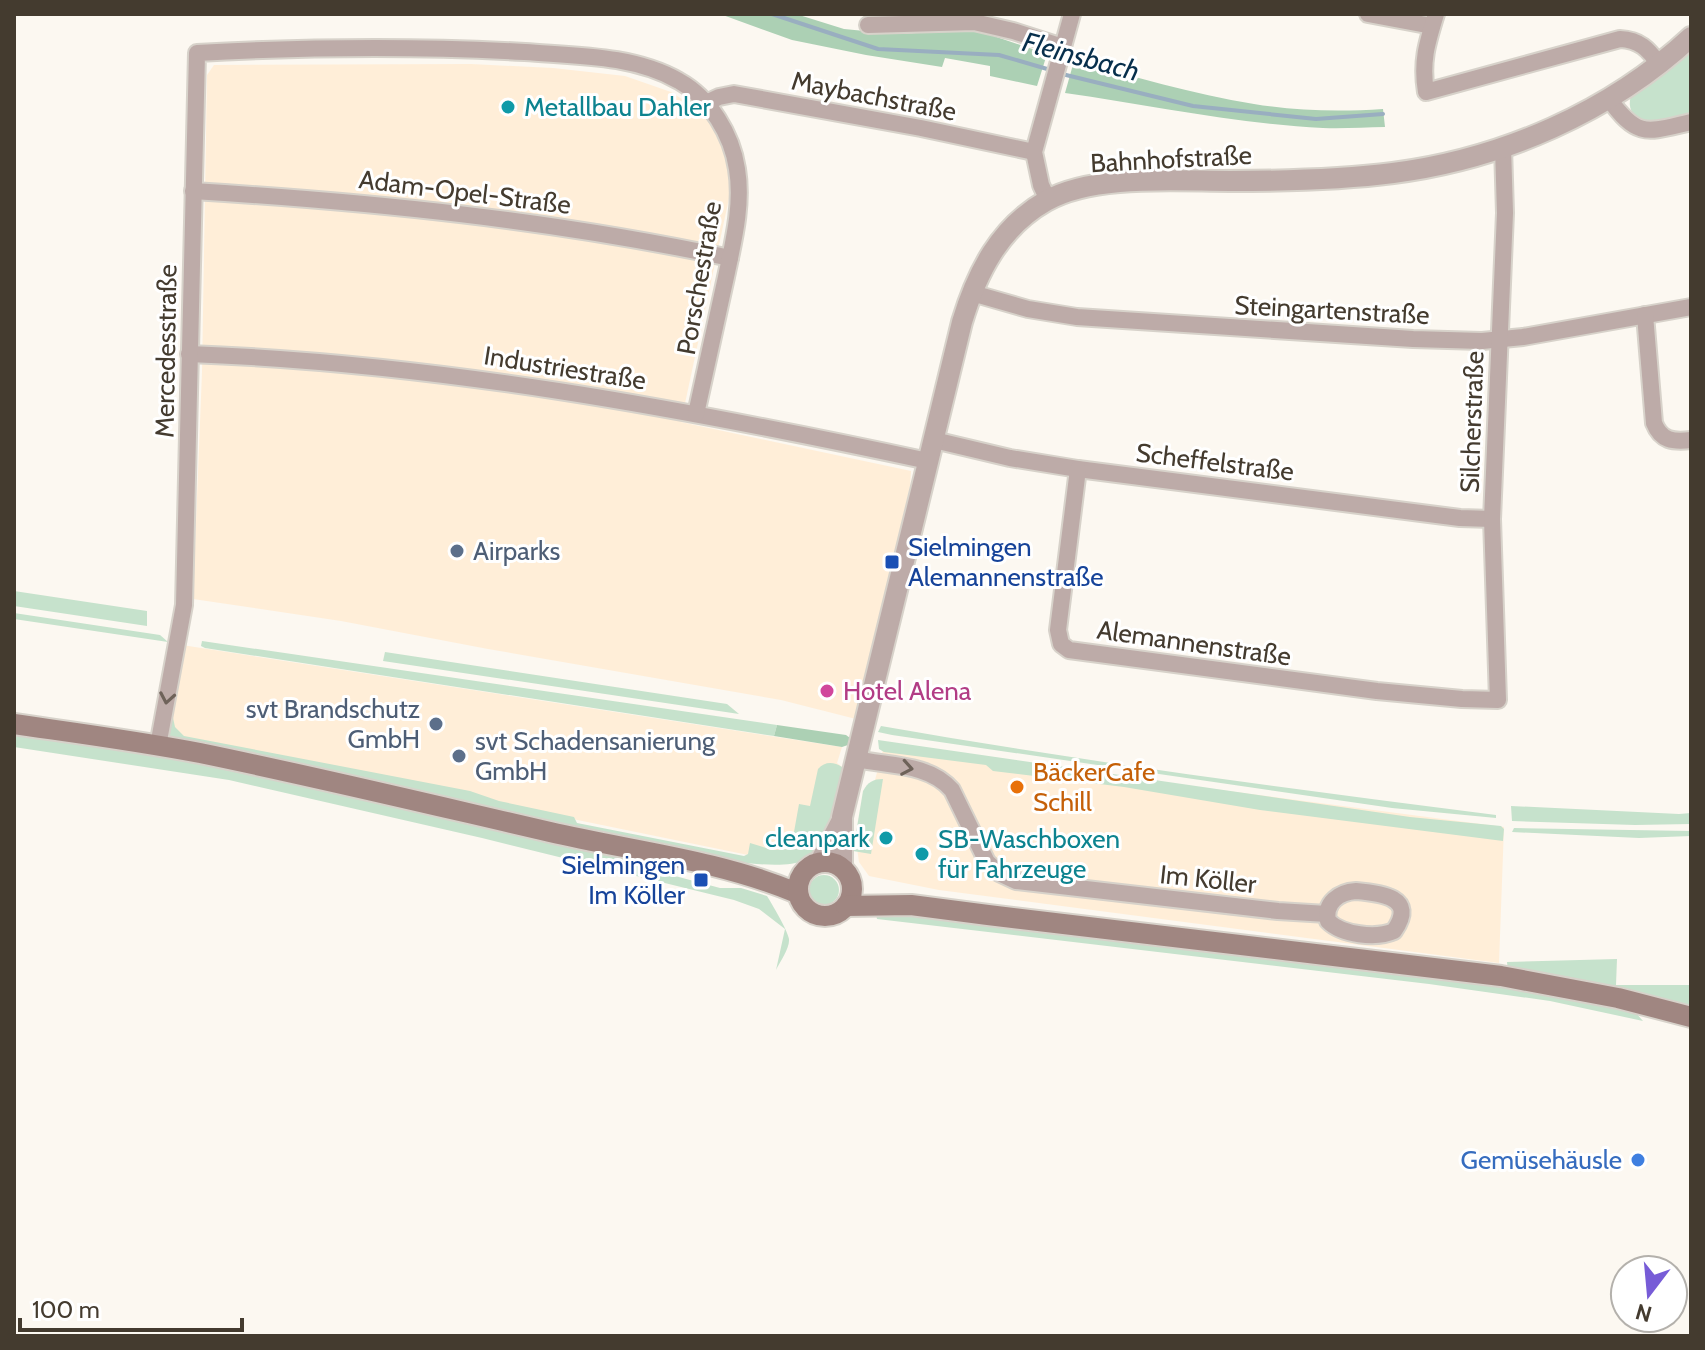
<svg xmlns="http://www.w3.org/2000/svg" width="1705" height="1350" viewBox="0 0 1705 1350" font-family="Cabin,sans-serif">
<rect width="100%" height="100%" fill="#fcf8f1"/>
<!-- built -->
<g fill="#ffeed8">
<path d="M471,64L553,68L625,76L671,92L705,114L727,154L731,189L681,422L911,471L910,486L856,719L781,700L488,649L341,621L193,599L202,372L207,75L214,65Z"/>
<path d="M182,645L842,747L837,763L842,767L804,851L748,855L174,737L169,730Z"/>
<path d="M884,746L1504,827L1499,963L939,890L869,876L859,862L857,848Z"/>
</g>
<!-- green -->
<g fill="#c6e2cc">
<path d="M1691,48V118L1641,125C1633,115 1627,108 1631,96Z"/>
<path d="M14,591L147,611V626L14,606Z"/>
<path d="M14,613L160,635L168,642L14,619Z"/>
<path d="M202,641L777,725L774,736L205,648L201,646Z"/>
<path d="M385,652L727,704L739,714L383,661Z"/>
<path d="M172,713L175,727L184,736L470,791L499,801L574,817L577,823L744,856L748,854L750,843L773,850L788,849L792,843L799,804L810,806L818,769C825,761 834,762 842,767L843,774C837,797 829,849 805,860C772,875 687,851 650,844C489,813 330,776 170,741L163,735Z"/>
<path d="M881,726C1085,762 1291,789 1496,815V818L1392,808L892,735L878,732Z"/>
<path d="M14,734L148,753L600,851L676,873L675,876L720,888H741L767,896C772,904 788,931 789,939C790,948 780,962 776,970L785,929L759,909L734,900L482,838L229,780L14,747Z"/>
<path d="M878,740L1410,817L1501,826L1504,829L1503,841L1260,810L1124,787L993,771L986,765L884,752L879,749Z"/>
<path d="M883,779L871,854L853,851L863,791C868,782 873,779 883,779Z"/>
<path d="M1511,806L1679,814L1691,813V824L1635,825L1512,821Z"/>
<path d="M1514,828L1691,831V836L1639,838L1512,832Z"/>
<circle cx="824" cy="890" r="15"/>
<path d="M876,914L939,919L1412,975L1523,990L1636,1013L1643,1021L1550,1001L1429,984L877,919Z"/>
<path d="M1617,959L1616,985H1691V1013L1508,972L1507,962Z"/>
</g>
<!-- forest -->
<g fill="#acd0b4">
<path d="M720,14H796L844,29L896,34L976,30L1047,54L1037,86L990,76V66L945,58L942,67L866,55L792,40Z"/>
<path d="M1074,61C1133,76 1193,94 1254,104C1296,111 1340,112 1383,109L1385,127C1365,127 1344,129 1323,128C1236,124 1151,105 1065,93Z"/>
<path d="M777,725L846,735L850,738L848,745L842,747L774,736Z"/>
</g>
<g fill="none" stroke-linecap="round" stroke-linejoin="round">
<!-- stream -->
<g stroke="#99aec0" stroke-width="4">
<path d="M772,14L878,49L999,55L1054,71"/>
<path d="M1062,74L1193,106L1316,119L1383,114"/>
</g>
<defs>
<g id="minor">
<path d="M1368,14L1432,26"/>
<path d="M1436,14C1427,43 1421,62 1426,92L1620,39C1640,40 1648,49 1659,64"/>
<path d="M868,25L974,22L1013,31L1063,47"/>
<path d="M1609,99C1638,139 1647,132 1691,122"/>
<path d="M706,103L719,97L734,94L921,128L1034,152"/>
<path d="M193,191C373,202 552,220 730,258"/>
<path d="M1048,200L1041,185L1034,152L1072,14"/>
<path d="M972,293L1028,309L1077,317L1413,339L1482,341L1523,337L1691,307"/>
<path d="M1645,315L1654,423C1661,441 1673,442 1691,440"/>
<path d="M189,354C439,363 685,409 928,461"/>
<path d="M934,440L1010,458L1078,469L1460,518L1492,519"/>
<path d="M1078,469L1058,630L1061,644L1069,650L1377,691L1462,699L1498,700L1492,519L1505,213L1503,147"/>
<path d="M158,746L184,605L197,53C307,47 415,46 525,52C576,56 634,55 679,81C710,98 732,135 737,169C743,205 733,243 726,277C716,323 706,369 696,414"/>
<path d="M856,759C888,766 929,763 952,790L987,862L999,873L1016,881L1278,911L1327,914"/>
<path d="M1356,891C1380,893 1418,897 1394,931C1376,939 1342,935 1328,921C1324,903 1339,892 1356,891Z"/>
</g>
<g id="tertiary">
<path d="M820,862L841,822"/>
<path d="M842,868V817L962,322C977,272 1000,227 1046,201C1093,174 1176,181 1230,181C1285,181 1339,180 1393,173C1502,159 1610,112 1691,37"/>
</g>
<g id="secondary">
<path d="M14,724C76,733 138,741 200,753C317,777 433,805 550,832C632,851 719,860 797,893"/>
<circle cx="825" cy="889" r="27"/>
<path d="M846,906L911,905L988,915L1501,976L1618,998L1691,1017"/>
</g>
</defs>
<!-- minor casing -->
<use href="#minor" stroke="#d7d2ca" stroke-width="20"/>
<!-- tertiary casing -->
<use href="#tertiary" stroke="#d7d2ca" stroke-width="24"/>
<!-- secondary casing -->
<use href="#secondary" stroke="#d7d2ca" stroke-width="24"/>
<!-- minor -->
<use href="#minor" stroke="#bdaba8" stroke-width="16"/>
<!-- tertiary -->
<use href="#tertiary" stroke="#bdaba8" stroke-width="20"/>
<!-- secondary -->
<use href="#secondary" stroke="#a08681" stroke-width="20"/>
</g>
<!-- one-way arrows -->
<defs><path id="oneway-chevron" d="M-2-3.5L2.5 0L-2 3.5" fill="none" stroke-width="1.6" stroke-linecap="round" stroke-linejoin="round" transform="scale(2)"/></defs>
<g stroke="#6e6259">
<use href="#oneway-chevron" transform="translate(167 698) rotate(100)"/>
<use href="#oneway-chevron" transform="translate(907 768) rotate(10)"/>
</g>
<!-- markers -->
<g fill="#0f9aa8" stroke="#fff" stroke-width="3">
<circle cx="508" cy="107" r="8"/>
<circle cx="886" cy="838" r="8"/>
<circle cx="922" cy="854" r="8"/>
</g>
<g fill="#5c6f8a" stroke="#fff" stroke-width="3">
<circle cx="457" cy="551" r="8"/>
<circle cx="436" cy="724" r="8"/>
<circle cx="459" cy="756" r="8"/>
</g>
<g fill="#1a4fb4" stroke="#fff" stroke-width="3">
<rect x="884" y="554" width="16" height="16" rx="4"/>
<rect x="693" y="872" width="16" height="16" rx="4"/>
</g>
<circle fill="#d1479c" stroke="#fff" stroke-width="3" cx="827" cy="691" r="8"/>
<circle fill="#e8710a" stroke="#fff" stroke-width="3" cx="1017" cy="787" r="8"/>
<circle fill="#3f7fe0" stroke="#fff" stroke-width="3" cx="1638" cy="1160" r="8"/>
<g text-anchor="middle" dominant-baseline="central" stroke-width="6" stroke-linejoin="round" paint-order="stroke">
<!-- street labels -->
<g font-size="26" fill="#443b2f" stroke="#fff">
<text transform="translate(874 96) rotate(11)">Maybachstraße</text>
<text transform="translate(1171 159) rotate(-3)">Bahnhofstraße</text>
<text transform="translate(465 192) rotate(7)">Adam-Opel-Straße</text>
<text transform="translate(699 278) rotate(-80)">Porschestraße</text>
<text transform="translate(1332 310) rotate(3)">Steingartenstraße</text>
<text transform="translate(166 351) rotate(-89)">Mercedesstraße</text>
<text transform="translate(565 368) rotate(9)">Industriestraße</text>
<text transform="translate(1472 422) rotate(-88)">Silcherstraße</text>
<text transform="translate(1215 462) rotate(7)">Scheffelstraße</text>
<text transform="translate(1194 643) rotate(8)">Alemannenstraße</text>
<text transform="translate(1208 879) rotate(6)">Im Köller</text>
</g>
<!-- culture labels -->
<g font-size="26" fill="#0d838f" stroke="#fff" text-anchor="start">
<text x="524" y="107">Metallbau Dahler</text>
<text x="870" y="838" text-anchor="end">cleanpark</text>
<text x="938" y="839">SB-Waschboxen<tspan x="938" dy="30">für Fahrzeuge</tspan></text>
</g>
<!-- transit labels -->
<g font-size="26" fill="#164399" stroke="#fff" text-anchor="start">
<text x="908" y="547">Sielmingen<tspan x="908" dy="30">Alemannenstraße</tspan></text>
<text x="685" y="865" text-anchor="end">Sielmingen<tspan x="685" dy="30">Im Köller</tspan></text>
</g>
<!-- service labels -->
<g font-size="26" fill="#4e5e75" stroke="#fff" text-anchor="start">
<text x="473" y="551">Airparks</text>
<text x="420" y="709" text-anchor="end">svt Brandschutz<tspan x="420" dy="30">GmbH</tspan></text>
<text x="475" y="741">svt Schadensanierung<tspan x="475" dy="30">GmbH</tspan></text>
</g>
<!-- hotel labels -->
<g font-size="26" fill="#b23c85" stroke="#fff" text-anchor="start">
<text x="843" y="691">Hotel Alena</text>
</g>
<!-- food labels -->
<g font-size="26" fill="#c56008" stroke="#fff" text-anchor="start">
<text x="1033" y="772">BäckerCafe<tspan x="1033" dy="30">Schill</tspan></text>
</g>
<!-- shop labels -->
<g font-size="26" fill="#366cbe" stroke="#fff" text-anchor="end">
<text x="1622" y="1160">Gemüsehäusle</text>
</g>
<!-- water labels -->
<g font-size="28" font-style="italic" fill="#072f4c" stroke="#fff">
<text transform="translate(1081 56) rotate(15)">Fleinsbach</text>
</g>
</g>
<!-- border -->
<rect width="1705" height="1350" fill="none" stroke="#443b2f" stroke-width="32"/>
<!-- north arrow -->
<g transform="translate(1649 1294) rotate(196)"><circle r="38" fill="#ffffff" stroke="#b4b1ac" stroke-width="2"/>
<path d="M0-6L14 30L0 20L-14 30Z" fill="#775cd7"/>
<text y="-12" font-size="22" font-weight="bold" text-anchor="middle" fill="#443b2f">N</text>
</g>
<!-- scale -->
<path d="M20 1318v12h222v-12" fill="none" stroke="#443b2f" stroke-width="4"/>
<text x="32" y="1318" font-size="24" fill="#443b2f" stroke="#ffffff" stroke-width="6" paint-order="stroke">100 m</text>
</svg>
